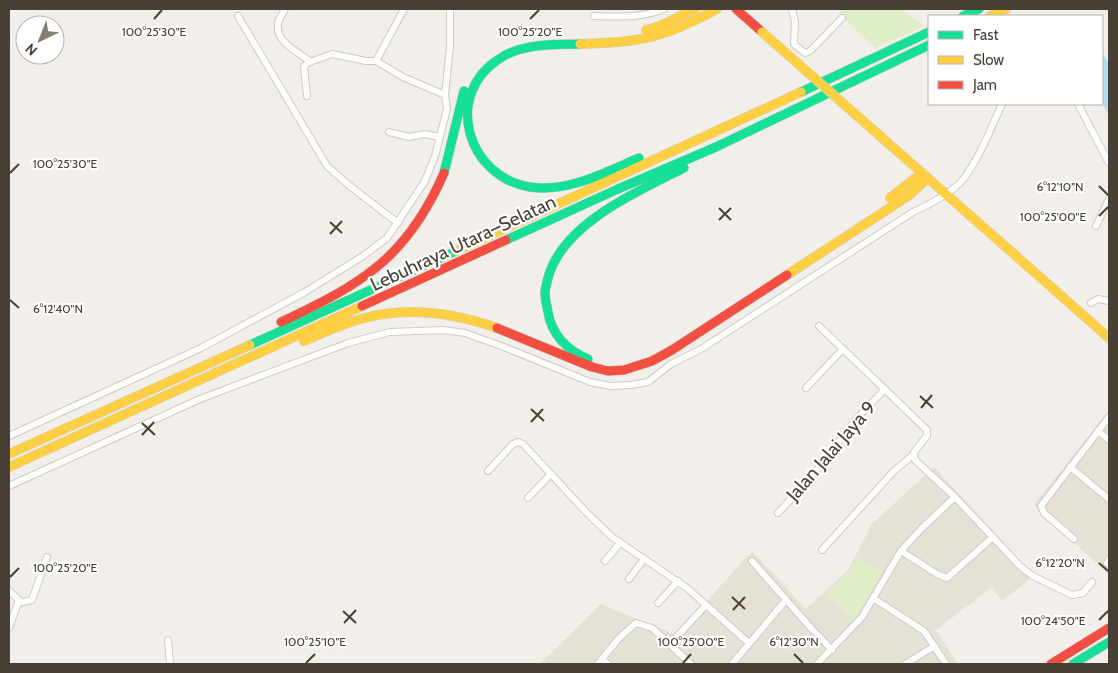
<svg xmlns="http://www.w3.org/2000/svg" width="1118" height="673" viewBox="0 0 1118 673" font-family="Cabin,sans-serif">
<rect width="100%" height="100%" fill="#f2efea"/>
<!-- residential -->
<g fill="#e6e1d6">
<path d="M1109,410V575L1034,505Z"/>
<path d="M934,467L1034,576L1002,601L991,588L936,630L958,664H540L601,604L676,635L752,551L806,609L848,570L872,524Z"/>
</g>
<!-- green -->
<g fill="#e0eec7">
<path d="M842,9H902L925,26L875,48L839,13Z"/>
<path d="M858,557L882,572L858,614L853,619L828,593L849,572Z"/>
</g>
<!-- water -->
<path fill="#b6dcf3" d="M1102,52L1109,64V116L1102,102Z"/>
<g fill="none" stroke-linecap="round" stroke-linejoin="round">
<defs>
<g id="street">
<path d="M285,9C283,14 279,18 278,23C275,42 297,51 309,61"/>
<path d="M792,9L795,22L794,44L805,53L810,51L842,18"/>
<path d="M238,16L327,166L351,187L398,223"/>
<path d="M594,16C618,17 641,18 664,9"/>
<path d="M376,61L403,77L445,95"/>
<path d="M307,96L304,67L307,63L332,54L366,61H376L404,9"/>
<path d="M1078,104L1109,163"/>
<path d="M389,132L409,137L425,134L440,137"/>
<path d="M1096,226L1109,199"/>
<path d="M1091,303L1098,299L1109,301"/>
<path d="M819,326L927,430V436L914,452L915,460L955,497L1020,566L1031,575L1072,595L1083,593L1092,582"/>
<path d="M806,388L843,349"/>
<path d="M1098,431L1109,440"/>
<path d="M9,436L201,348L305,292L363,256L387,238L425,181L435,156L447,109L445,95L450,47V9"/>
<path d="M1070,467L1109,499"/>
<path d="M488,471L513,444L518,442L523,444L587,513L612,537L687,588L749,643"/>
<path d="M9,486L200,399L348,343L390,332L443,330L465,333L504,347L590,382L611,386L631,385L648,382L671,364L701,349L913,212C930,204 946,196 960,183C976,166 992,126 1002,104"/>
<path d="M528,498L551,474"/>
<path d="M778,513L812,476L858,417L885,389"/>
<path d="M1074,539L1044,513L1041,506L1109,417"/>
<path d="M822,550L894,471L913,455"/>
<path d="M901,551L937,574L947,578L993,537"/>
<path d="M605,561L620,543"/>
<path d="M752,561L810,627L832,650"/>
<path d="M1107,563L1109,560"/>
<path d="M629,579L644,559"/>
<path d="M9,591L19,600L9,628"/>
<path d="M873,598L924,631L946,664"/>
<path d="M18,603L32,600L47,557"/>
<path d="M658,603L678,581"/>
<path d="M168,640L170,664"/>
<path d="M670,644L706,605"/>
<path d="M602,659L608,664"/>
<path d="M598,664L619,638L636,623L652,628L691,664"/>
<path d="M732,664L786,600"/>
<path d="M817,664L862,617L901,551L922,528L955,497"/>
<path d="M905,664L935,646"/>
</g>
<g id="fast">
<path d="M963,16L979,9"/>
<path d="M580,44C553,45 522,43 499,59C443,95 467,177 530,187C567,193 606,172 639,158"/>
<path d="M801,92L929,32"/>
<path d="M444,173L464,91"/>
<path d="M506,240L618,189L716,147L929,45"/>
<path d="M250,345L456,251"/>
<path d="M588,359C568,351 551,334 548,312C547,306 545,299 545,293C545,288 547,283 548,278C562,224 638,191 684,168"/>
<path d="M1073,664L1109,642"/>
</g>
<g id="slow">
<path d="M990,16L1006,9"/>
<path d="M646,30L660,26L695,9"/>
<path d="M580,44C608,43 638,42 664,33C683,27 700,18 717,9"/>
<path d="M888,143L1109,338"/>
<path d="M890,198L922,173"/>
<path d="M456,251L801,92"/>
<path d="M787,275L908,196L928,178"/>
<path d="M304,341C323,333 342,324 361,319C405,306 454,313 497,328"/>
<path d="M9,454L250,345"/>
<path d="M9,467L362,306"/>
</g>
<g id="jam">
<path d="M736,9L762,32"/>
<path d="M362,306L506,240"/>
<path d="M281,322C362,284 407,258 444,173"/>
<path d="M497,328L592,367L608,371L624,370L652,361L672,350L787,275"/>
<path d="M1051,664L1109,628"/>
</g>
</defs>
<!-- street casing -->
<use href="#street" stroke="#cecbc5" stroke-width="8"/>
<!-- fast casing -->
<use href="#fast" stroke="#d3cec1" stroke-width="10"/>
<!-- slow casing -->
<use href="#slow" stroke="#d3cec1" stroke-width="10"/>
<!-- jam casing -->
<use href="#jam" stroke="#d3cec1" stroke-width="10"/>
<!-- street -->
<use href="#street" stroke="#fdfdfc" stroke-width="6"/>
<!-- fast -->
<use href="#fast" stroke="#16e098" stroke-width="9"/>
<!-- slow -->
<use href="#slow" stroke="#ffcf43" stroke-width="9"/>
<!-- jam -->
<use href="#jam" stroke="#f24e42" stroke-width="9"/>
<defs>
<path id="slow-bridge" d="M762,32L888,143"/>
</defs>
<!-- slow-bridge casing -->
<use href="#slow-bridge" stroke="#d3cec1" stroke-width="10" stroke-linecap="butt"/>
<!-- slow-bridge -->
<use href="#slow-bridge" stroke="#ffcf43" stroke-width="9"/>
</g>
<!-- ticks -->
<path fill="none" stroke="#484034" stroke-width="2" d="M154,19L162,10M530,19L539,10M10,173L19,164M1099,186L1108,195M719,208L731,220M1099,216L1108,207M719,220L731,208M330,222L342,233M330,234L342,221M10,300L19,308M920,396L933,408M921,408L932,395M531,409L544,421M531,422L543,409M142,423L155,435M142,435L154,422M1099,563L1108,571M10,577L19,568M732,597L745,609M733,610L745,597M343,611L356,623M1099,620L1108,611M344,623L356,610M794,654L803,663M306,663L315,654M683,663L691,654"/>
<g text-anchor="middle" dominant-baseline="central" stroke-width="4.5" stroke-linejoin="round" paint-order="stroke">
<!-- street labels -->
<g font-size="19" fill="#484034" stroke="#fff">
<text transform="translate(463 243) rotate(-25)">Lebuhraya Utara–Selatan</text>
<text transform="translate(831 451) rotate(-49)">Jalan Jalai Jaya 9</text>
</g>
</g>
<g font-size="12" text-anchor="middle" fill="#484034" stroke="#fff" stroke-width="4.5" stroke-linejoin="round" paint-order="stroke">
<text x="154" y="36">100°25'30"E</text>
<text x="530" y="36">100°25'20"E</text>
<text x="65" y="168">100°25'30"E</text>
<text x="1060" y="191">6°12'10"N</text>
<text x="1053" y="221">100°25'00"E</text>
<text x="58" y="313">6°12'40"N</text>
<text x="1060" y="567">6°12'20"N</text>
<text x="65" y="572">100°25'20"E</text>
<text x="1053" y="625">100°24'50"E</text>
<text x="315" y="646">100°25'10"E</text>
<text x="691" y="646">100°25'00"E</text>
<text x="794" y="646">6°12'30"N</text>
</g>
<!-- border -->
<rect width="1118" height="673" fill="none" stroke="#484034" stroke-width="20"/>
<!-- legend -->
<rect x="928" y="15" width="175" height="90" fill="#ffffff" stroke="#b6b3ae"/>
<rect x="938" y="31" width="25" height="8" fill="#16e098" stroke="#b6b3ae"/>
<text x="973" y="40" font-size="15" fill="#484034">Fast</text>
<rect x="938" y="56" width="25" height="8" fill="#ffcf43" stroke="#b6b3ae"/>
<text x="973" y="65" font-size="15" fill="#484034">Slow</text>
<rect x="938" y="81" width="25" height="8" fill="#f24e42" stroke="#b6b3ae"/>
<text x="973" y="90" font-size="15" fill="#484034">Jam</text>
<!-- north arrow -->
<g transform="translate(40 40) rotate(223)"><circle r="24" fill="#ffffff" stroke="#b6b3ae"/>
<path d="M0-4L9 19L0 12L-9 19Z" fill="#847d74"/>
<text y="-8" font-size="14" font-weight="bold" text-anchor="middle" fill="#484034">N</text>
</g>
</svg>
